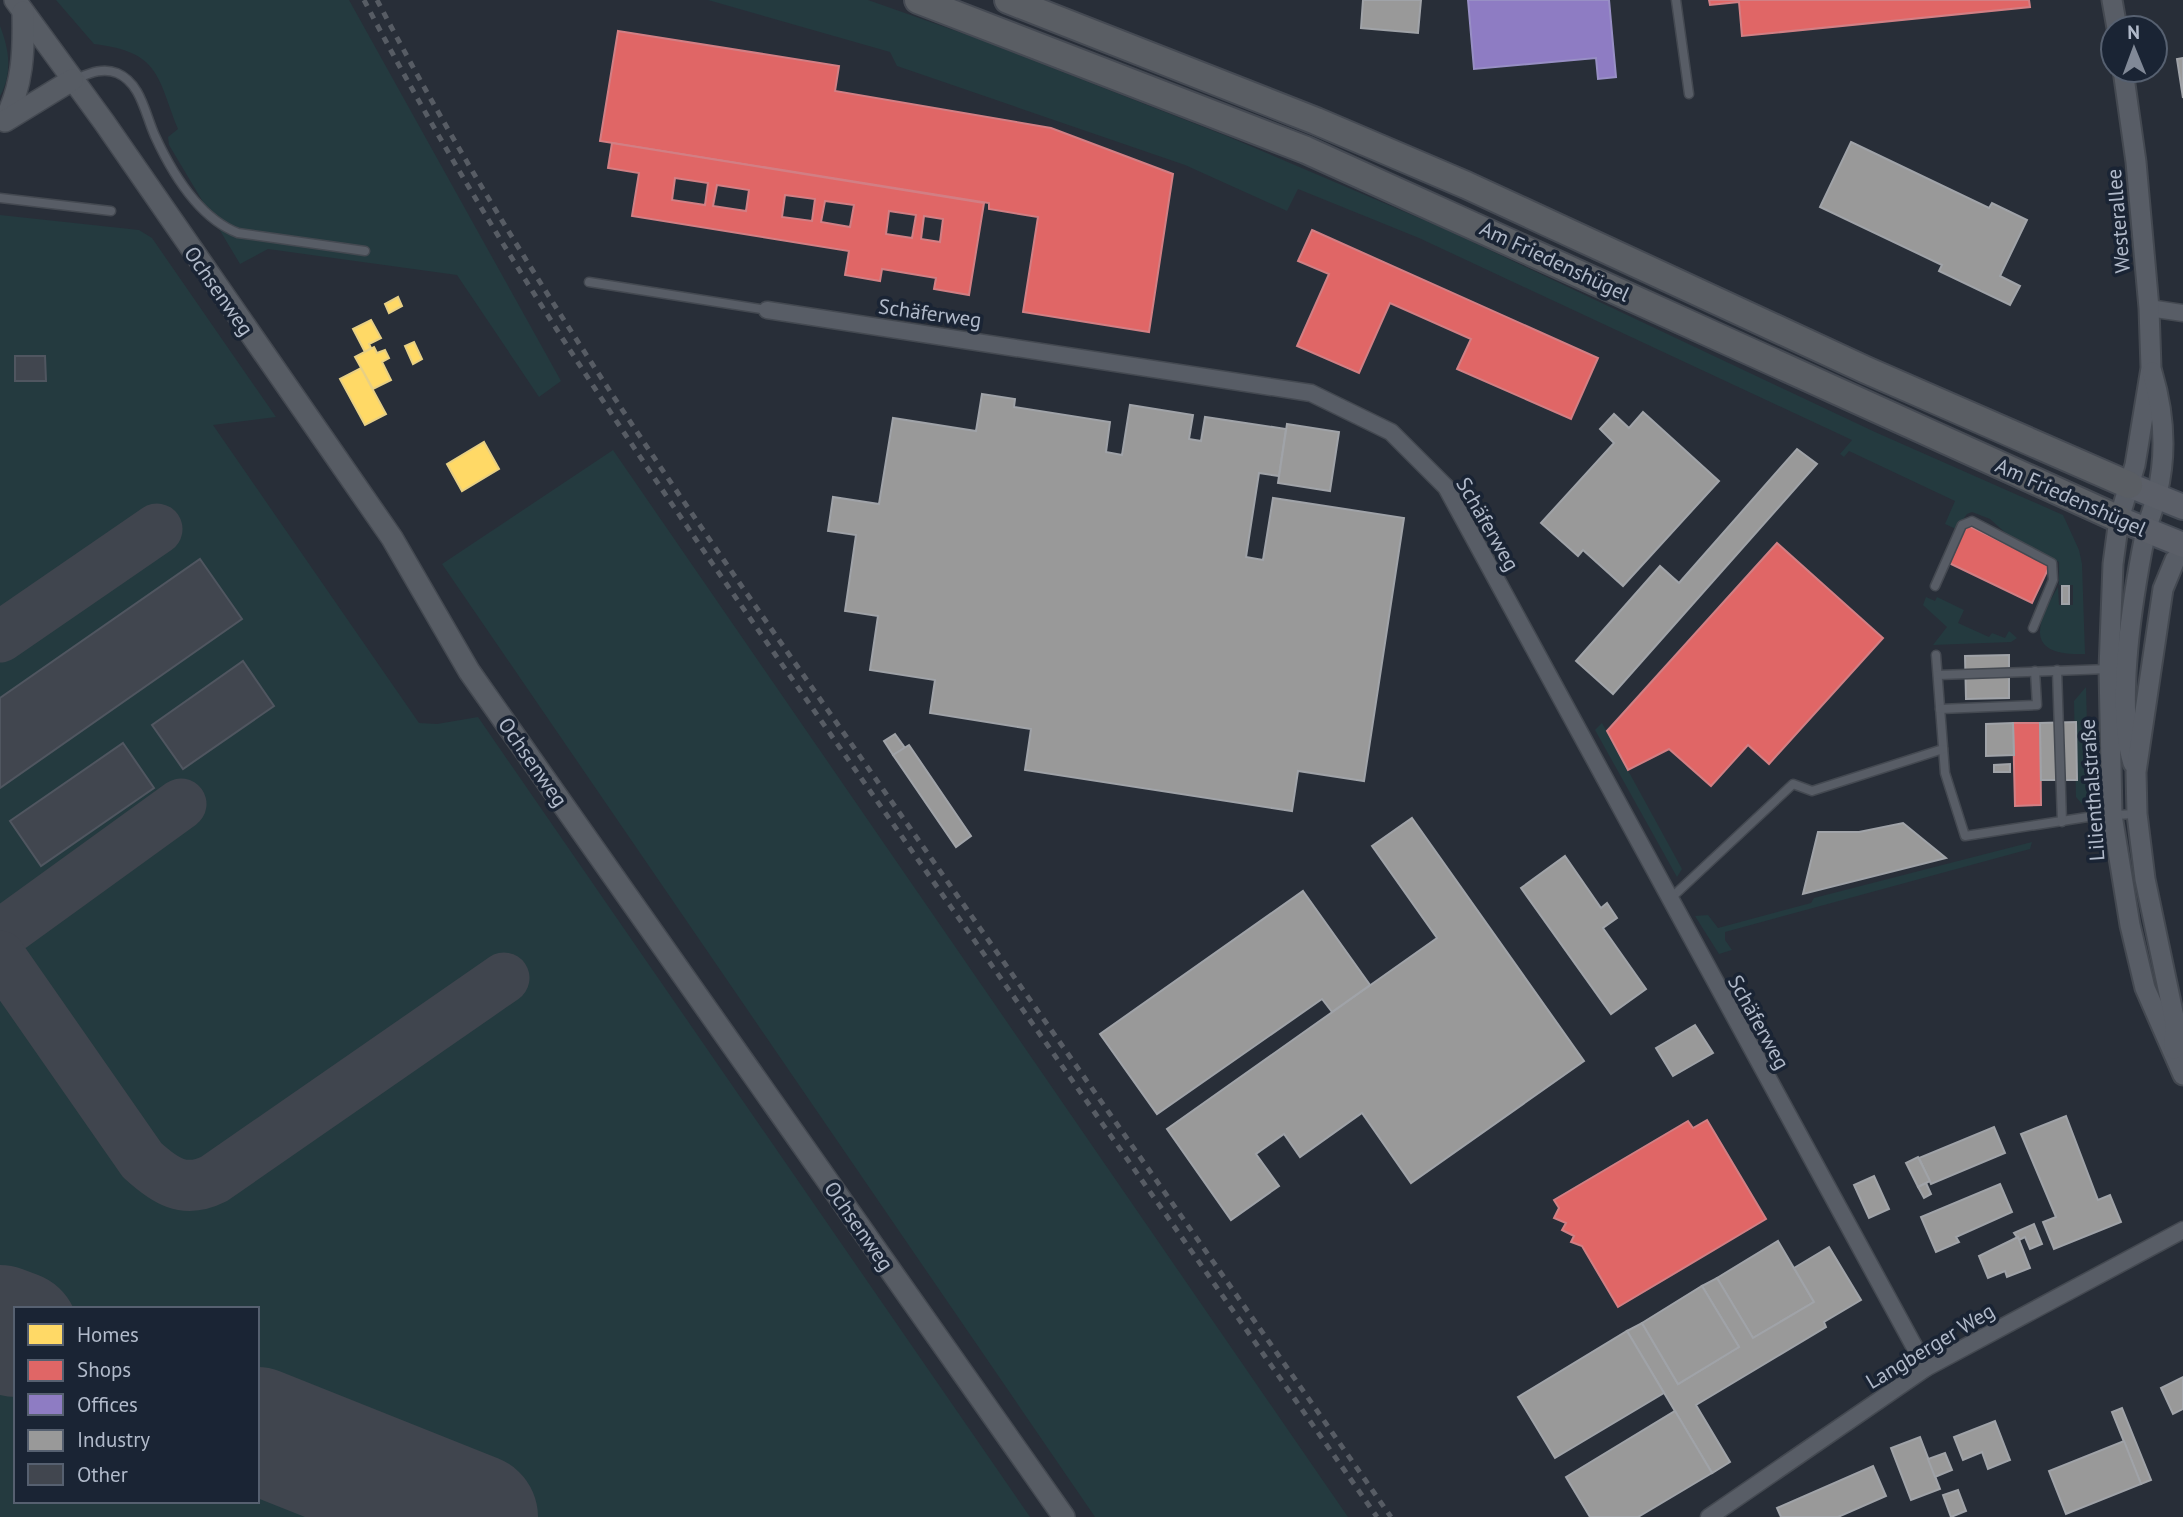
<svg xmlns="http://www.w3.org/2000/svg" width="2183" height="1517" viewBox="0 0 2183 1517" font-family="'PT Sans',sans-serif">
<rect width="100%" height="100%" fill="#282e38"/>
<!-- green -->
<g fill="#243a3f" fill-rule="evenodd">
<path d="M56,0H349L561,381L539,397L457,275L268,249L240,264L169,145L168,137L178,129C157,76 160,52 94,44Z"/>
<path d="M708,0H868L976,38L1229,137L1445,229L1875,432L2063,515L2079,550L2082,564L2085,654C2026,656 2034,627 2058,587L2059,605H2073V585H2059V562L2009,536L1990,519L1972,512L1967,514L1956,529L1945,524L1955,501L1849,451L1844,457L1840,454L1852,440L1419,238L1298,189L1287,211L1185,165L897,66L890,52Z"/>
<path d="M0,26C9,49 13,73 0,96Z"/>
<path d="M0,215L139,230L152,238L276,417L213,425L419,723L437,724L478,717L1030,1517H0ZM16,1309H257V1501H16Z"/>
<path d="M613,450L1348,1517H1095L442,564Z"/>
<path d="M1926,597L1935,601L1937,597L1964,610L1958,623L1989,637L1992,633L2005,638L2009,631L2017,638L2011,642L1933,645L1947,627L1923,605Z"/>
<path d="M2086,687L2089,804L2083,805L2076,797L2074,701Z"/>
<path d="M1602,723L1682,869L1677,877L1595,730Z"/>
<path d="M2032,842L2030,849L1725,932V940L1732,950L1719,954L1695,916L1708,915L1718,928L1811,903L1814,898Z"/>
</g>
<!-- homes -->
<g fill="#ffd966" stroke="#e8d084" stroke-width="2">
<path d="M398,297L402,306L389,313L385,304Z"/>
<path d="M371,320L381,338L369,344L371,348L365,352L353,329Z"/>
<path d="M414,342L422,359L413,364L405,346Z"/>
<path d="M374,347L377,353L385,350L389,358L382,362L391,380L373,389L355,357Z"/>
<path d="M361,368L386,414L365,425L340,379Z"/>
<path d="M484,442L499,469L462,491L447,464Z"/>
</g>
<!-- shops -->
<g fill="#e06666" stroke="#d27f84" stroke-width="2" fill-rule="evenodd">
<path d="M1709,0H2029L2030,7L1742,36L1739,2L1710,5Z"/>
<path d="M618,31L839,66L835,91L1051,128L1173,174L1149,332L1023,312L1038,217L989,209V203L600,141Z"/>
<path d="M612,143L984,203L969,295L934,289L936,278L882,269L880,281L845,275L849,251L632,216L639,173L608,168ZM675,178L708,183L705,205L672,200ZM717,185L749,190L746,211L713,206ZM785,195L815,199L812,221L782,217ZM825,201L854,205L850,227L821,222ZM889,211L916,215L912,238L886,234ZM924,216L943,219L940,242L921,239Z"/>
<path d="M1312,230L1598,358L1571,419L1457,369L1471,339L1390,303L1359,373L1297,346L1329,274L1298,261Z"/>
<path d="M1967,525L2050,565L2032,603L1949,563Z"/>
<path d="M1777,543L1883,638L1769,764L1748,745L1711,786L1669,749L1628,770L1607,731Z"/>
<path d="M2013,723H2040L2041,805L2015,806Z"/>
<path d="M1707,1120L1766,1219L1618,1307L1582,1246L1571,1242L1574,1236L1562,1230L1566,1223L1554,1218L1559,1208L1554,1200L1688,1121L1693,1128Z"/>
</g>
<!-- offices -->
<path fill="#8e7cc3" stroke="#988fc5" stroke-width="2" d="M1468,0H1609L1616,77L1598,79L1596,58L1474,69Z"/>
<!-- industry -->
<g fill="#999" stroke="#a0a3a8" stroke-width="2">
<path d="M1363,0H1421L1418,33L1361,28Z"/>
<path d="M2183,58V98L2177,59Z"/>
<path d="M1851,142L1989,208L1992,203L2027,220L2000,276L2020,286L2010,305L1939,271L1942,265L1820,207Z"/>
<path d="M982,394L1015,399L1014,407L1110,422L1106,452L1122,455L1130,405L1193,415L1189,439L1201,441L1205,417L1286,429L1279,476L1259,473L1246,557L1263,560L1273,498L1404,518L1364,781L1298,771L1292,811L1025,770L1031,729L930,713L935,680L870,670L878,616L845,611L856,535L828,531L833,497L879,504L893,418L976,431Z"/>
<path d="M1643,412L1719,481L1623,586L1583,550L1578,556L1541,523L1614,443L1600,429L1614,414L1629,428Z"/>
<path d="M1287,424L1339,432L1330,491L1278,483Z"/>
<path d="M1797,449L1817,464L1613,694L1576,661L1660,566L1679,583Z"/>
<rect x="2062" y="586" width="7" height="18"/>
<path d="M2009,655V698L1966,699L1965,656Z"/>
<path d="M2076,722L2077,780H2041L2040,723Z"/>
<path d="M2013,723L2014,755L1986,756V724Z"/>
<path d="M895,734L905,748L893,755L884,741Z"/>
<path d="M909,745L971,836L956,847L893,755Z"/>
<path d="M2010,764V772H1994V765Z"/>
<path d="M1412,818L1584,1061L1411,1183L1362,1113L1300,1157L1284,1134L1256,1154L1279,1186L1231,1220L1167,1129L1437,938L1372,846Z"/>
<path d="M1903,823L1946,858L1803,894L1818,832H1859Z"/>
<path d="M1565,856L1601,908L1607,903L1617,918L1603,928L1646,989L1611,1014L1521,888Z"/>
<path d="M1303,891L1370,985L1332,1012L1322,999L1157,1114L1100,1034Z"/>
<path d="M1695,1025L1713,1053L1673,1076L1656,1048Z"/>
<path d="M2066,1116L2098,1200L2110,1195L2121,1222L2054,1249L2043,1222L2056,1217L2021,1134Z"/>
<path d="M1994,1127L2005,1153L1931,1184L1919,1158Z"/>
<path d="M1918,1157L1930,1181L1918,1187L1906,1163Z"/>
<path d="M1874,1176L1889,1209L1869,1218L1854,1185Z"/>
<path d="M1926,1183L1931,1194L1924,1198L1918,1187Z"/>
<path d="M2000,1184L2012,1212L1956,1237L1959,1242L1936,1252L1921,1217Z"/>
<path d="M2034,1224L2042,1244L2030,1249L2025,1237L2019,1240L2014,1233Z"/>
<path d="M2018,1237L2030,1268L2007,1277L2005,1271L1988,1278L1979,1256Z"/>
<path d="M1778,1241L1814,1302L1753,1338L1717,1278Z"/>
<path d="M1829,1247L1861,1300L1824,1322L1826,1327L1696,1405L1730,1462L1712,1473L1627,1331L1642,1323L1678,1384L1739,1347L1702,1286L1717,1278L1753,1338L1814,1302L1794,1268Z"/>
<path d="M1702,1286L1739,1347L1678,1384L1642,1323Z"/>
<path d="M1627,1331L1664,1393L1555,1458L1518,1397Z"/>
<path d="M2183,1377V1409L2173,1414L2161,1388Z"/>
<path d="M2122,1408L2151,1480L2141,1484L2112,1412Z"/>
<path d="M1675,1411L1712,1473L1638,1517H1590L1566,1477Z"/>
<path d="M1995,1421L2010,1460L1988,1469L1982,1452L1963,1460L1954,1437Z"/>
<path d="M1920,1437L1940,1489L1911,1500L1891,1448Z"/>
<path d="M2124,1441L2141,1484L2066,1514L2049,1471Z"/>
<path d="M1945,1453L1952,1470L1935,1477L1928,1459Z"/>
<path d="M1873,1466L1886,1496L1838,1517H1781L1777,1508Z"/>
<path d="M1958,1490L1966,1511L1951,1517L1943,1495Z"/>
</g>
<g fill="none" stroke-linecap="round" stroke-linejoin="round">
<!-- taxiway -->
<g stroke="#40454e" stroke-width="51">
<path d="M0,637L157,529"/>
<path d="M0,935L181,804"/>
<path d="M0,956L142,1160C165,1181 184,1194 214,1179L504,978"/>
</g>
<!-- runway -->
<g stroke="#40454e" stroke-width="126">
<path d="M0,1328L16,1334"/>
<path d="M257,1430L475,1517"/>
</g>
</g>
<!-- building -->
<g fill="#41464f" stroke="#505660" stroke-width="2">
<path d="M15,356H45L46,381H15Z"/>
<path d="M200,559L242,619L0,788V698Z"/>
<path d="M243,661L274,706L183,769L152,725Z"/>
<path d="M123,743L154,788L41,866L10,821Z"/>
</g>
<g fill="none" stroke-linecap="round" stroke-linejoin="round">
<defs>
<g id="service">
<path d="M1676,0L1689,94"/>
<path d="M75,79C88,74 102,67 117,73C141,83 145,114 155,136C172,173 199,218 238,233L365,251"/>
<path d="M0,198L111,211"/>
<path d="M589,282L767,310"/>
<path d="M1935,586L1962,525L1972,521L2052,563L2053,580L2033,628"/>
<path d="M1936,655L1945,773L1965,836L2094,816L2136,814"/>
<path d="M2057,670L2062,822"/>
<path d="M1938,675L2109,669"/>
<path d="M1940,709L2037,705L2035,671"/>
<path d="M1670,899L1793,784L1812,791L1943,749"/>
</g>
<g id="minor">
<path d="M2149,308L2183,313"/>
<path d="M767,310L1311,393L1391,432L1446,487L1926,1368"/>
<path d="M1709,1517L1926,1368L2183,1230"/>
</g>
<g id="tertiary">
<path d="M2112,0L2117,28"/>
<path d="M2123,70L2136,162L2149,308L2151,368L2135,465L2119,519L2113,564L2109,669L2112,815L2130,925L2145,988L2183,1075"/>
<path d="M2133,763C2115,705 2133,595 2145,535C2148,521 2154,508 2157,494C2167,453 2164,412 2152,372"/>
<path d="M2174,1049L2175,1022L2145,879L2137,814L2136,772L2163,589L2175,560L2183,553"/>
</g>
<g id="secondary">
<path d="M15,0L104,122L392,538L469,671L1064,1517"/>
<path d="M5,120C23,85 24,51 23,12"/>
<path d="M5,121L72,80"/>
</g>
<g id="primary">
<path d="M2129,485L2183,507"/>
<path d="M2119,519L2183,545"/>
</g>
<g id="trunk">
<path d="M918,0L1306,150L2119,519"/>
<path d="M1008,0L1316,121L1466,185L1866,370L2129,485"/>
</g>
</defs>
<!-- service casing -->
<use href="#service" stroke="#444951" stroke-width="11"/>
<!-- minor casing -->
<use href="#minor" stroke="#444951" stroke-width="19"/>
<!-- tertiary casing -->
<use href="#tertiary" stroke="#444951" stroke-width="23"/>
<!-- secondary casing -->
<use href="#secondary" stroke="#444951" stroke-width="24"/>
<!-- primary casing -->
<use href="#primary" stroke="#454b55" stroke-width="28"/>
<!-- trunk casing -->
<use href="#trunk" stroke="#454a53" stroke-width="30"/>
<!-- service -->
<use href="#service" stroke="#585d66" stroke-width="8"/>
<!-- minor -->
<use href="#minor" stroke="#585d66" stroke-width="16"/>
<!-- tertiary -->
<use href="#tertiary" stroke="#585d66" stroke-width="19"/>
<!-- secondary -->
<use href="#secondary" stroke="#575c64" stroke-width="21"/>
<!-- primary -->
<use href="#primary" stroke="#5b5f68" stroke-width="24"/>
<!-- trunk -->
<use href="#trunk" stroke="#5a5e64" stroke-width="26"/>
<!-- rail -->
<g stroke="#575c64" stroke-width="5" stroke-dasharray="7 7" stroke-linecap="butt">
<path d="M364,0C499,258 665,496 831,735C1013,996 1195,1256 1377,1517"/>
<path d="M377,0C513,260 682,501 850,742C1030,1000 1211,1258 1391,1517"/>
</g>
</g>
<g text-anchor="middle" dominant-baseline="central" stroke-width="7" stroke-linejoin="round" paint-order="stroke">
<!-- street labels -->
<g font-size="21" fill="#b1baca" stroke="#1a2434">
<text transform="translate(2118 221) rotate(-95)">Westerallee</text>
<text transform="translate(1555 261) rotate(25)">Am Friedenshügel</text>
<text transform="translate(219 291) rotate(55)">Ochsenweg</text>
<text transform="translate(930 313) rotate(8)">Schäferweg</text>
<text transform="translate(2071 497) rotate(24)">Am Friedenshügel</text>
<text transform="translate(1488 524) rotate(60)">Schäferweg</text>
<text transform="translate(533 762) rotate(55)">Ochsenweg</text>
<text transform="translate(2092 790) rotate(-94)">Lilienthalstraße</text>
<text transform="translate(1759 1022) rotate(61)">Schäferweg</text>
<text transform="translate(859 1226) rotate(55)">Ochsenweg</text>
<text transform="translate(1930 1346) rotate(-31)">Langberger Weg</text>
</g>
</g>
<!-- legend -->
<rect x="14" y="1307" width="245" height="196" fill="#1a2434" stroke="#566070" stroke-width="2"/>
<rect x="28" y="1324" width="35" height="21" fill="#ffd966" stroke="#566070" stroke-width="2"/>
<text x="77" y="1342" font-size="21" fill="#b1baca">Homes</text>
<rect x="28" y="1360" width="35" height="21" fill="#e06666" stroke="#566070" stroke-width="2"/>
<text x="77" y="1377" font-size="21" fill="#b1baca">Shops</text>
<rect x="28" y="1394" width="35" height="21" fill="#8e7cc3" stroke="#566070" stroke-width="2"/>
<text x="77" y="1412" font-size="21" fill="#b1baca">Offices</text>
<rect x="28" y="1430" width="35" height="21" fill="#999999" stroke="#566070" stroke-width="2"/>
<text x="77" y="1447" font-size="21" fill="#b1baca">Industry</text>
<rect x="28" y="1464" width="35" height="21" fill="#41464f" stroke="#566070" stroke-width="2"/>
<text x="77" y="1482" font-size="21" fill="#b1baca">Other</text>
<!-- north arrow -->
<g transform="translate(2134 49) rotate(359)"><circle r="33" fill="#1a2434" stroke="#566070" stroke-width="2"/>
<path d="M0-5L12 26L0 18L-12 26Z" fill="#818997"/>
<text y="-10" font-size="19" font-weight="bold" text-anchor="middle" fill="#b1baca">N</text>
</g>
</svg>
